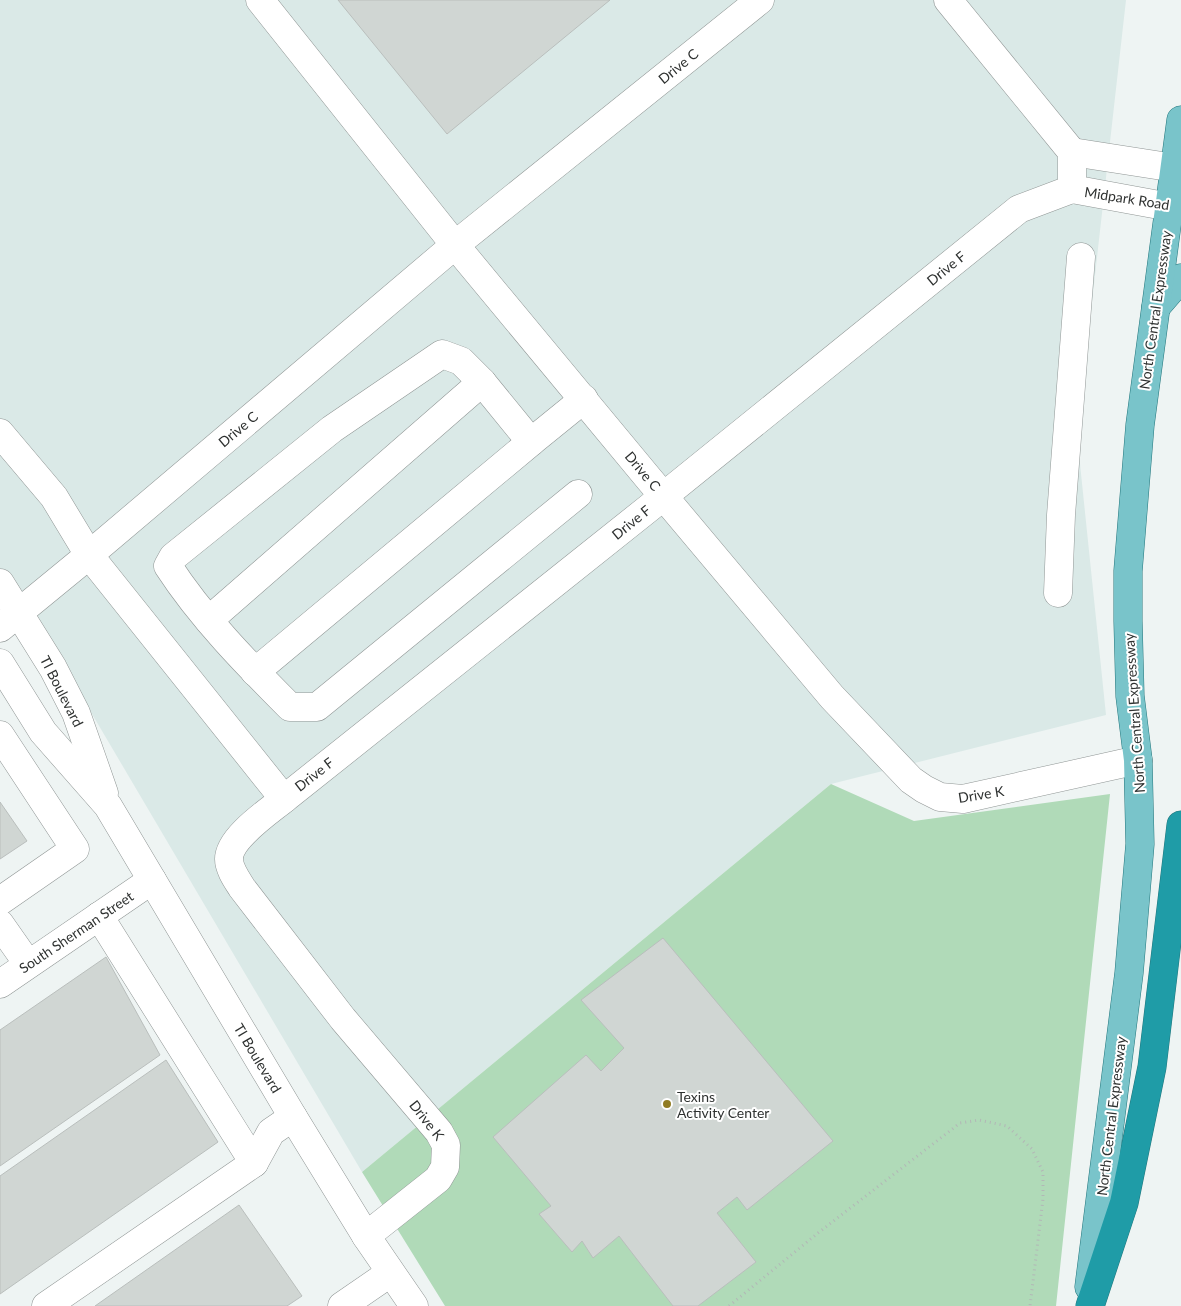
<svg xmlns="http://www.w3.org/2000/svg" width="1181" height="1306" viewBox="0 0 1181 1306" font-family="Lato,sans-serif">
<rect width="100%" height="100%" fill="#eef4f3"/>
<!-- built -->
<path fill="#dae9e7" d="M0,0H1126L1077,435L1106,715L831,784L362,1172L82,697L0,572Z"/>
<!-- green -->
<path fill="#b0dab8" d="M831,784L914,821L1110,794L1056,1306H445L362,1172Z"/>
<!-- building -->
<g fill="#d0d6d3" stroke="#b9bebc">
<path d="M338,0H610L447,134Z"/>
<path d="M0,802L27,841L0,859Z"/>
<path d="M663,938L833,1141L747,1210L737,1197L717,1213L756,1262L698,1306H673L619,1236L593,1258L582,1241L572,1252L539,1214L551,1206L493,1137L586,1055L601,1071L624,1048L581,1000Z"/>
<path d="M106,957L160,1055L0,1166V1030Z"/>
<path d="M166,1060L218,1142L0,1294V1176Z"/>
<path d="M239,1205L302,1296L287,1306H95Z"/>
</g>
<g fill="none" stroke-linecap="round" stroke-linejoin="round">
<defs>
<g id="minor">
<path d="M260,0L455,245L649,479L832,697L911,780L924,789L940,797L963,799L1138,760"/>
<path d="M948,0L1072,152V189"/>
<path d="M1072,152L1175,168L1181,172"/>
<path d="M1072,189L1170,207L1181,203"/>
<path d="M0,433L54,497L89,555L284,799"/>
<path d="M578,494L317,707H290C247,664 201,617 168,566L173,557L332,429L442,354L461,361L482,382L531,442L584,399"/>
<path d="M0,583L53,668L76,713L104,793"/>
<path d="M1058,593L1061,515L1081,257"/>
<path d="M209,620L482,382"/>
<path d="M0,628L89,555L455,245L760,0"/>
<path d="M0,663L43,732L108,806L293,1117L366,1236L414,1306"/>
<path d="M255,672L531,442"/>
<path d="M0,735L75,849L0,901"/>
<path d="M99,916L254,1163"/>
<path d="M0,924L28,964"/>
<path d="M0,984L152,880"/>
<path d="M366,1236L438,1179L445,1167L446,1145L439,1132L343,1019L242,888C237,880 229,869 229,859C229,838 268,812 284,799L649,508L1019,209L1072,189"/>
<path d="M46,1306L254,1163L271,1132L293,1117"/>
<path d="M342,1306L390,1273"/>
</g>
<g id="major">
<path d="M1156,307L1181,278"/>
<path d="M1089,1287L1129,973L1140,844L1138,760L1130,696L1128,621V571L1140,425L1181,120"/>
</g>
<path id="highway" d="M1090,1306L1124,1203L1152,1067L1181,825"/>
</defs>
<!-- minor casing -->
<use href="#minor" stroke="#909695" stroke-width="29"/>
<!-- major casing -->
<use href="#major" stroke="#24777d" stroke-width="29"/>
<!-- highway casing -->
<use href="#highway" stroke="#24777d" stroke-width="29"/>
<!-- path -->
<path stroke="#b2b7b6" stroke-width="3" stroke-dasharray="1 4" stroke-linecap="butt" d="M729,1306L818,1233L960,1123L979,1120L1007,1126L1032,1149L1043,1172V1199L1030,1306"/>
<!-- minor -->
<use href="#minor" stroke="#fff" stroke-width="28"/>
<!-- major -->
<use href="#major" stroke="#79c4ca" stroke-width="28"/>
<!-- highway -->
<use href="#highway" stroke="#1f9ca7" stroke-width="28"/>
</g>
<!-- markers -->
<circle fill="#917c23" stroke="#fff" stroke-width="2" cx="667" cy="1104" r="5"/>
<g text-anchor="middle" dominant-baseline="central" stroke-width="4" stroke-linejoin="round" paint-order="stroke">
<!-- street labels -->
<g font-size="14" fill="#2e3130" stroke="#fff">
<text transform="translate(678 66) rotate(-39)">Drive C</text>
<text transform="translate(1127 198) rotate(9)">Midpark Road</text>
<text transform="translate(946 268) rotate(-39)">Drive F</text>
<text transform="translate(1155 310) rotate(-82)">North Central Expressway</text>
<text transform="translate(238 429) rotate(-40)">Drive C</text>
<text transform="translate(643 471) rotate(50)">Drive C</text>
<text transform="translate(631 522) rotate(-39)">Drive F</text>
<text transform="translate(62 691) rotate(63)">TI Boulevard</text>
<text transform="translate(1134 713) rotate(-94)">North Central Expressway</text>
<text transform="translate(314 774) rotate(-38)">Drive F</text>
<text transform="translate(981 794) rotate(-9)">Drive K</text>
<text transform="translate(76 932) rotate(-34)">South Sherman Street</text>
<text transform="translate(258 1058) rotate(59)">TI Boulevard</text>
<text transform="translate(1111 1116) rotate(-83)">North Central Expressway</text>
<text transform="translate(427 1120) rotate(52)">Drive K</text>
</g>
<!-- poi labels -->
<g font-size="14" fill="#2e3130" stroke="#fff" text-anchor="start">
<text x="677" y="1096">Texins<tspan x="677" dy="16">Activity Center</tspan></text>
</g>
</g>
</svg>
